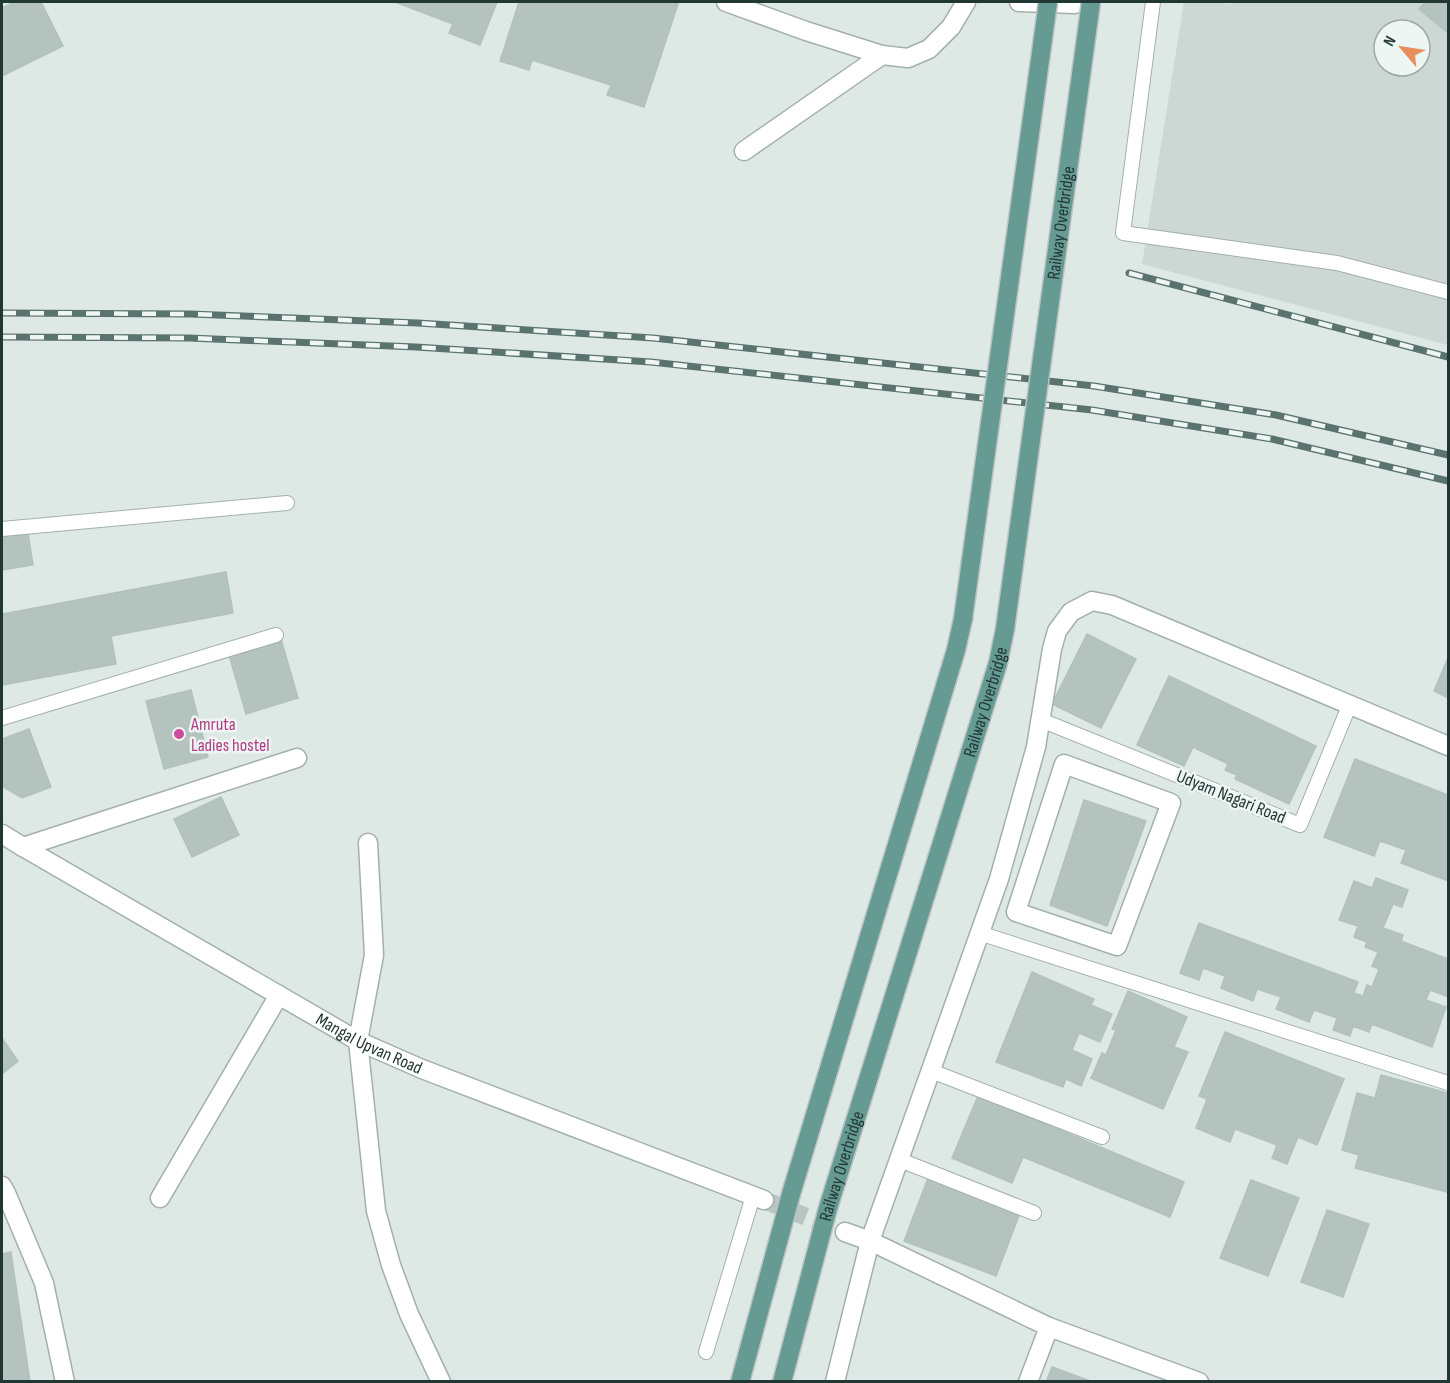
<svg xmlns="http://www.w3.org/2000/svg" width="1450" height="1383" viewBox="0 0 1450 1383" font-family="'Sofia Sans Condensed',sans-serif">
<rect width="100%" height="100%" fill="#dee9e5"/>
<!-- built -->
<path fill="#cdd8d4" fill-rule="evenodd" d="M1184,2H1213L1231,4L1232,2H1448V345L1142,264ZM1384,30H1420V66H1384Z"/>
<!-- building -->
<g fill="#b4c3be" stroke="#b1c2bd" stroke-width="1.5">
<path d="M14,2H41L63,46L2,76V8Z"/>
<path d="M395,2H497L480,45L449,33L453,24Z"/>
<path d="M519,2H635L641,3L642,2H669L678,4L644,107L607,95L611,85L532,60L529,70L500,61Z"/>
<path d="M1426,2H1448V33L1419,9Z"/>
<path d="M28,533L33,565L2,570V537Z"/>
<path d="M226,572L233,613L111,636L116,664L2,685V614Z"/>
<path d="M1087,634L1136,659L1101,728L1052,704Z"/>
<path d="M281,639L298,698L246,714L229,655Z"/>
<path d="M1448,658V698L1434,691Z"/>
<path d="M1169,676L1316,746L1289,804L1235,779L1237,775L1225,770L1228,764L1193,747L1184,766L1137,745Z"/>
<path d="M191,690L208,757L164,769L146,701Z"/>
<path d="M29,729L51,787L22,798L2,786V739Z"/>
<path d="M1355,759L1448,795V881L1401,863L1406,850L1380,841L1374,856L1324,837Z"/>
<path d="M221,797L239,835L192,857L174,819Z"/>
<path d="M1084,800L1146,821L1107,926L1050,905Z"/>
<path d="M1376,878L1408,890L1402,907L1393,904L1383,928L1403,935L1401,941L1448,959V997L1430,990L1426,1000L1446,1007L1432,1047L1372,1024L1369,1032L1353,1026L1350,1036L1333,1030L1337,1018L1314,1010L1309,1022L1276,1009L1281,997L1257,989L1253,1001L1221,988L1225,976L1203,968L1199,980L1180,973L1199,923L1358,982L1354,993L1363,996L1367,985L1372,987L1379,969L1372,966L1378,952L1365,947L1367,942L1354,937L1358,926L1339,920L1354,881L1372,888Z"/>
<path d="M1032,972L1094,999L1091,1005L1112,1014L1100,1042L1079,1033L1072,1050L1092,1059L1081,1086L1066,1079L1063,1087L996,1062Z"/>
<path d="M1128,991L1187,1017L1174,1047L1188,1052L1163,1109L1091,1078L1102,1053L1106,1055L1116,1030L1112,1029Z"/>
<path d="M1225,1032L1344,1079L1317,1145L1298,1137L1287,1164L1272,1158L1277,1145L1235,1129L1230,1142L1196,1128L1207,1099L1199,1096Z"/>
<path d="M2,1038L18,1061L2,1074Z"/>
<path d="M1381,1075L1448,1093V1186L1447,1192L1355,1168L1359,1155L1342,1150L1357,1093L1375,1098Z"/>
<path d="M978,1096L1184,1182L1170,1217L1023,1157L1012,1183L952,1158Z"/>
<path d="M928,1178L1020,1213L996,1276L904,1241Z"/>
<path d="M1251,1180L1299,1198L1268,1276L1220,1258Z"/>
<path d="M1327,1210L1369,1224L1343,1297L1301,1282Z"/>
<path d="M11,1252L30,1382H2V1254Z"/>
<path d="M1052,1367L1093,1382H1046Z"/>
</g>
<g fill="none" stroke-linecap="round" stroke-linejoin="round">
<!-- minor-tunnel -->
<path stroke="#b8c5c1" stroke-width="18" stroke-dasharray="18 9" stroke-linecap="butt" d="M764,1200L845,1232"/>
<defs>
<g id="service">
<path d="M1153,2L1123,233L1337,263L1448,292"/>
<path d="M2,529L287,503"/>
<path d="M2,718L276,635"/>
<path d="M1041,720L1300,825L1350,704"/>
<path d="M979,933L1448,1083"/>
<path d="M931,1071L1102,1137"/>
<path d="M900,1160L1034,1213"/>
<path d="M706,1352L753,1196"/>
</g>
<g id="minor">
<path d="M726,2L806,31L882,55L908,58L929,49L951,27L966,2"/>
<path d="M1019,2L1074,4L1083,2"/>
<path d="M744,151L882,55"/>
<path d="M1064,764L1171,803L1117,946L1016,912Z"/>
<path id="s1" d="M2,834L23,847L358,1041L422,1069L764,1200"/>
<path d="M368,843L374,955L358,1041L376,1211L391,1265L409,1314L441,1382"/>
<path d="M23,847L297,758"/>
<path d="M2,1186L6,1193L44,1283L65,1382"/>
<path d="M160,1198L279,995"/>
<path d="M845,1232L870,1241L1049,1327L1199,1382"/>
<path d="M835,1382L870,1241L999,879L1036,747L1052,649L1057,631L1071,612L1092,601L1112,605L1448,746"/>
<path d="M1028,1382L1049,1327"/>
</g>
<g id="primary">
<path d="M740,1382L791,1194L956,650L963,619"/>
<path id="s2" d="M782,1382L828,1208L998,663L1005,629"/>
</g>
</defs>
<!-- service casing -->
<use href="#service" stroke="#a2b0ac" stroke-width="16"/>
<!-- minor casing -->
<use href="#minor" stroke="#a2b0ac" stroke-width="21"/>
<!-- primary casing -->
<use href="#primary" stroke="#bcc3c2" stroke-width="21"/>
<!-- service -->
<use href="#service" stroke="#fff" stroke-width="14"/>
<!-- minor -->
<use href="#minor" stroke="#fff" stroke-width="18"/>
<!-- primary -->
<use href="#primary" stroke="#669b93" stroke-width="18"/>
<defs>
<g id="rail">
<path d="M1129,273L1448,357"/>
<path d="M2,313L190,314L418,323L653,338L1094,386L1276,415L1448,455"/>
<path d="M2,337L189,338L416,347L651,362L1092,410L1272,439L1448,481"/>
</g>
</defs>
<!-- rail casing -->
<use href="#rail" stroke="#5b736f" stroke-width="7"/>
<!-- rail -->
<use href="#rail" stroke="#eef6f3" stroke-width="4.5" stroke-dasharray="14" stroke-linecap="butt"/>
<defs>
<g id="primary-bridge">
<path d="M963,619L1048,2"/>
<path id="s3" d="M1005,629L1091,2"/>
</g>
</defs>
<!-- primary-bridge casing -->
<use href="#primary-bridge" stroke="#bcc3c2" stroke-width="21" stroke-linecap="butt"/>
<!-- primary-bridge -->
<use href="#primary-bridge" stroke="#669b93" stroke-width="18"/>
</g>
<!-- markers -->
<circle fill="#d1479c" stroke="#eef6f3" stroke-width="2" cx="179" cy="734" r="6"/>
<g text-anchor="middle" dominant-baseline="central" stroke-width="5" stroke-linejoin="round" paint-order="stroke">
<!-- street labels -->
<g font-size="18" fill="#213733" stroke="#eef6f3">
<text stroke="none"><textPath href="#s3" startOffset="410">Railway Overbridge</textPath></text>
<text stroke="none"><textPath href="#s2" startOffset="710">Railway Overbridge</textPath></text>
<text transform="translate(1231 797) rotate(22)">Udyam Nagari Road</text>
<text stroke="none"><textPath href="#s1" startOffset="423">Mangal Upvan Road</textPath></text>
<text stroke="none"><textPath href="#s2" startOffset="224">Railway Overbridge</textPath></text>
</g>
<!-- hotel labels -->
<g font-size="18" fill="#b23c85" stroke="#eef6f3" text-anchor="start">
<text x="191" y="724">Amruta<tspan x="191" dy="21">Ladies hostel</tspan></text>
</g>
</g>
<!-- border -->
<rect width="1450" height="1383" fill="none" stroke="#213733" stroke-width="6"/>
<!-- north arrow -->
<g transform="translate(1402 48) rotate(299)"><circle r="28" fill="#eef6f3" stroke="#9caaa6" stroke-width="1.5"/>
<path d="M0-4.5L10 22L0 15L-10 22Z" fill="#e88e5d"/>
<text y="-9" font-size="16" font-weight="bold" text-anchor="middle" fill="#213733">N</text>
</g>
</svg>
